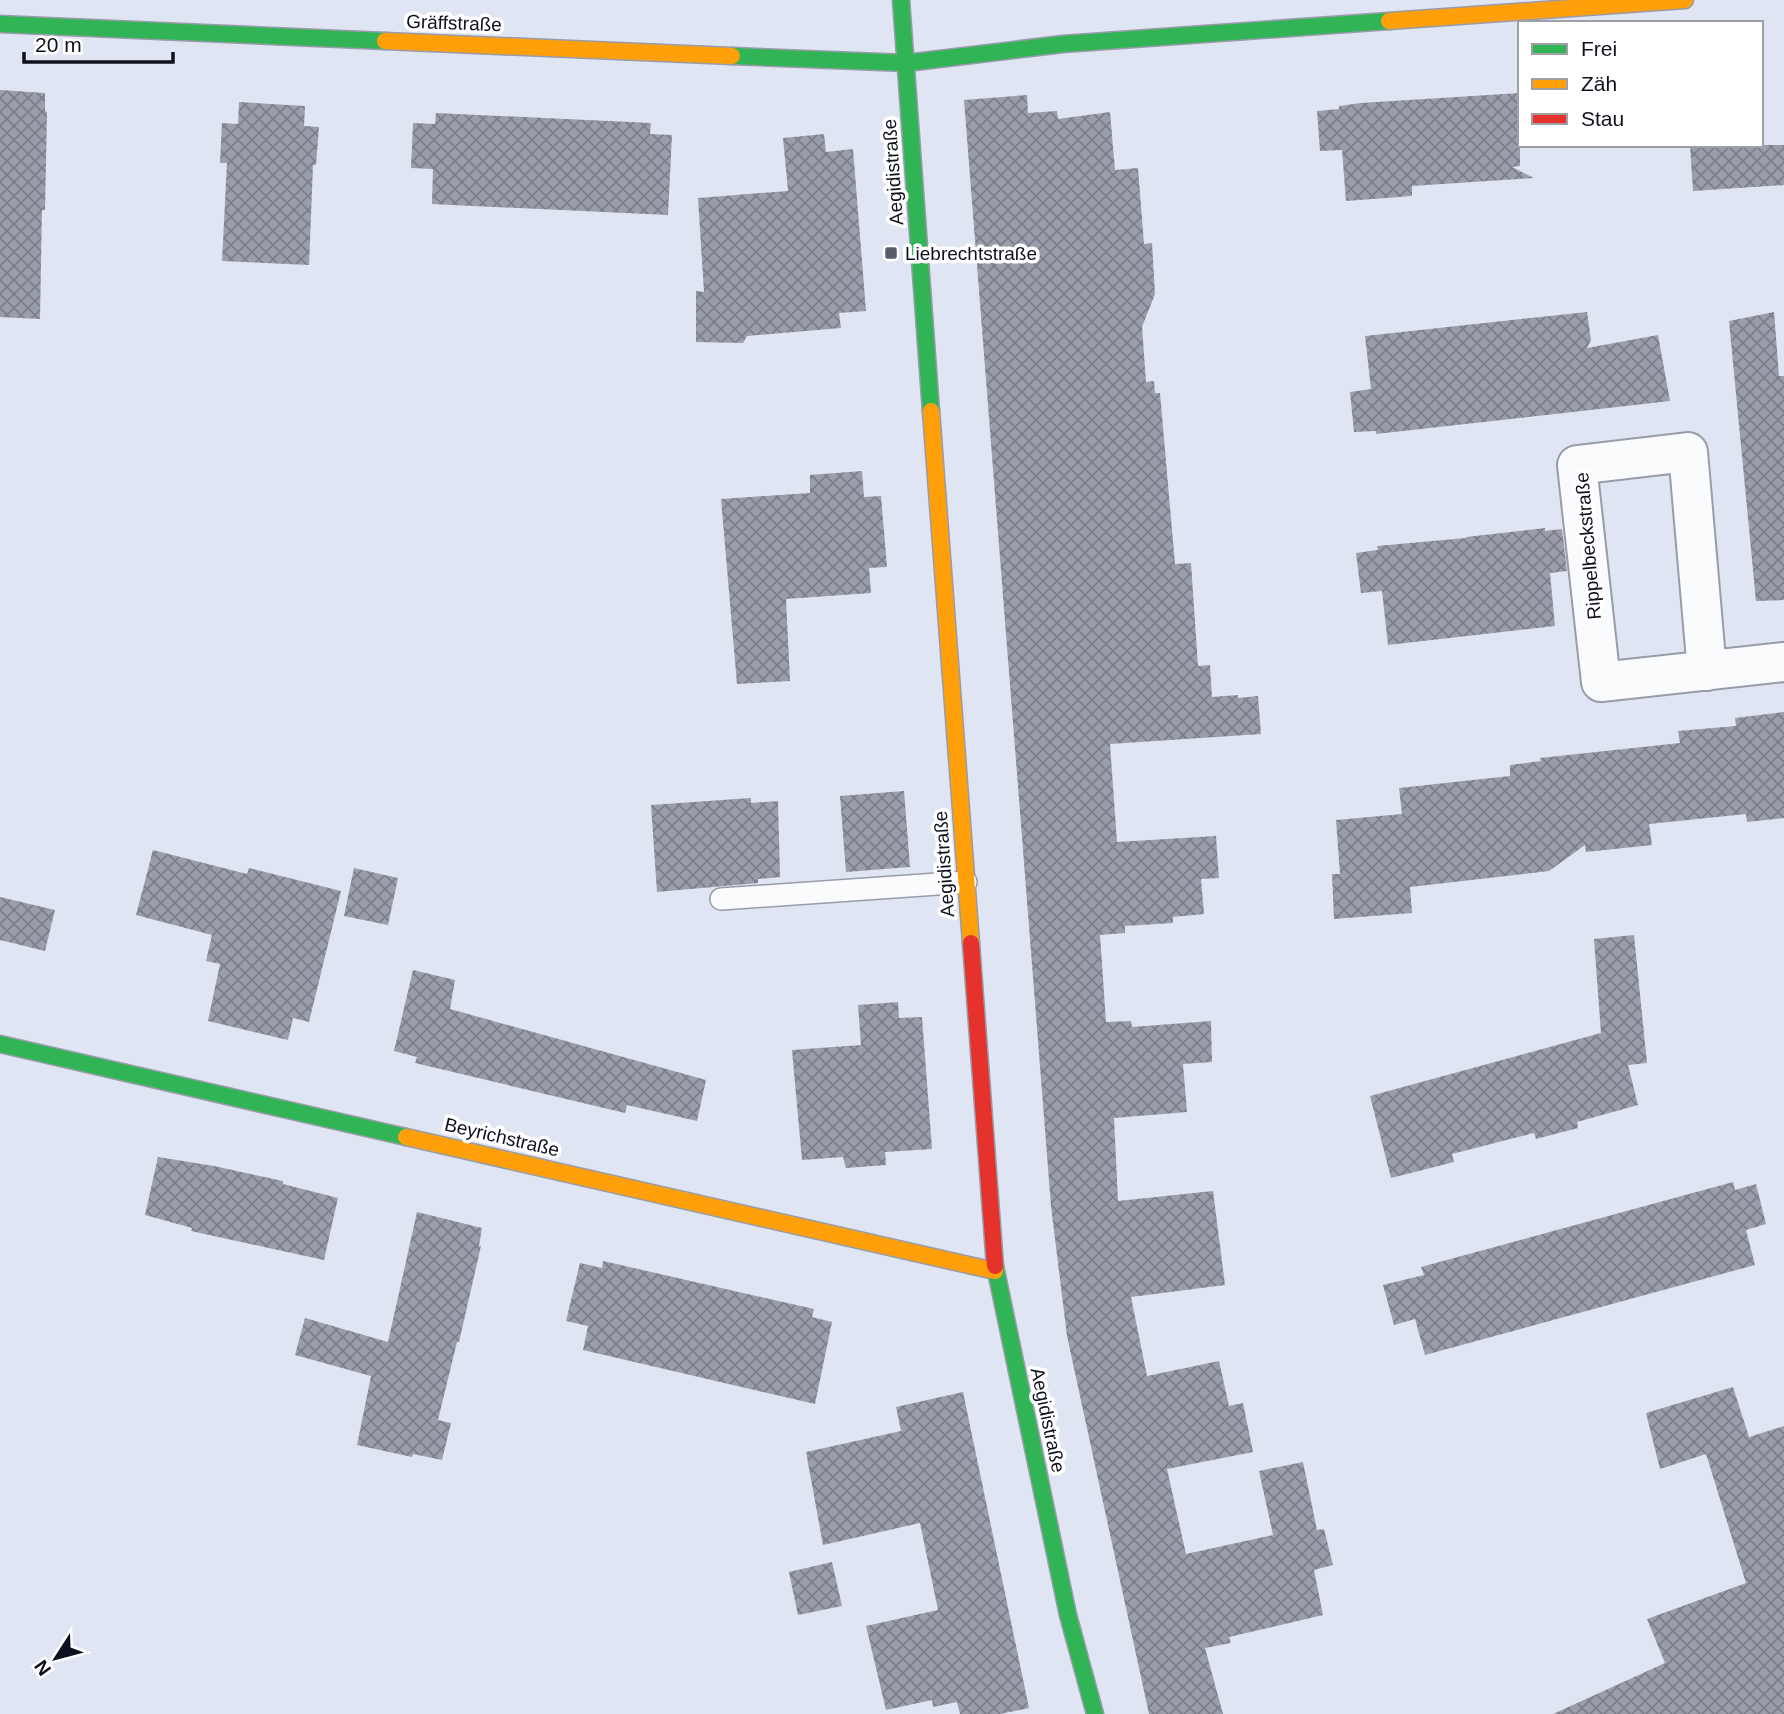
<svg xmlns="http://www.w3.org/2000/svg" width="1784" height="1714" viewBox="0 0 1784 1714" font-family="Helvetica,sans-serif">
<defs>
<pattern id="building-cross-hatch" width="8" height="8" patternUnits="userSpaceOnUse" patternTransform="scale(1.75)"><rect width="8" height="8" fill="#9a9eaa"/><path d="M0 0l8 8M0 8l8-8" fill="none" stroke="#7c7f8a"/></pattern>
</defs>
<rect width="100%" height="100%" fill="#e0e5f4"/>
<!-- building -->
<g fill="url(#building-cross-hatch)">
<path d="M0,90L45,93V111L47,112L45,210H42L40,319L0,317Z"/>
<path d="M1520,93V166L1512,167L1534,178L1412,186V196L1346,201L1342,150L1320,151L1317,111L1339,109V106L1361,103Z"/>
<path d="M1027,95L1028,113L1057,111L1058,119L1110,112L1115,170L1138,168L1144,244L1152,243L1155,294L1142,327L1146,382L1154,381L1155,393H1160L1175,564L1191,563L1198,666L1210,665L1212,697L1238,695V698L1258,696L1261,734L1110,744L1117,842L1216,836L1219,878L1201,879L1204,914L1173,917V923L1125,926V933L1100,935L1106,1022L1131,1021L1132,1027L1211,1021L1212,1062L1183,1064L1187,1112L1114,1118L1118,1201L1213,1191L1225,1285L1131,1297L1147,1376L1219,1361L1229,1406L1243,1403L1253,1452L1167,1469L1186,1554L1273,1535L1259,1471L1303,1462L1317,1530L1324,1529L1333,1565L1314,1570L1323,1615L1229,1637L1231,1643L1205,1648L1223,1714H1149L1067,1336L1051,1206L964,100Z"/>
<path d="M239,102L305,106L304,126L319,127L316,165H313L309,265L222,261L227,163H220L222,123L238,124Z"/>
<path d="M436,113L651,123L650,134L672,135L668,215L432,204L433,169L411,168L413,123L435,124Z"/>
<path d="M824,134L826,152L853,149L866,311L839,313L841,328L747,336L743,343L696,342V291L704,292L698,198L788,191L783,138Z"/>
<path d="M1690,145H1784V185L1693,191Z"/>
<path d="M1587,312L1591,340L1587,348L1658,335L1670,401L1376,434V431L1354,432L1350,392L1371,389L1365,336Z"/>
<path d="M1774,312L1779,376H1784V600L1756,601L1729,321Z"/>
<path d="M862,471L864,497L881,496L887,567L869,568L871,593L786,599L790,681L737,684L721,499L810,493V475Z"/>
<path d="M1545,528V531L1562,529L1567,571L1550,573L1555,626L1388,645L1382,591L1361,593L1356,553L1378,550L1377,546L1466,538V537Z"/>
<path d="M1784,712V818L1747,822L1746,814L1649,824L1652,845L1586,852L1585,845L1549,871L1410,887L1412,913L1334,919L1332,874H1340L1336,820L1402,814L1399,788L1510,776V765L1541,761L1540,758L1680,743L1678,731L1736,726L1735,718Z"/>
<path d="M904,791L910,867L846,872L840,796Z"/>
<path d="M751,798V803L778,801L780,877L758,879V883L657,892L651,805Z"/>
<path d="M153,850L247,874L249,868L341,891L309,1022L293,1018L288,1040L208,1021L220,964L206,961L212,935L136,915Z"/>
<path d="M354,868L398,878L388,925L344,916Z"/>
<path d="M0,897L55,910L45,951L0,940Z"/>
<path d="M1634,935L1647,1063L1628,1065L1638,1105L1577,1122L1578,1128L1536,1139L1534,1133L1452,1154L1454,1162L1391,1178L1370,1096L1601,1033L1594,939Z"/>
<path d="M413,970L455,980L450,1009L706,1080L697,1121L627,1105L625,1113L415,1063L417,1057L394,1051Z"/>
<path d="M898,1002L899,1018L922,1017L932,1149L885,1152L886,1165L846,1168L843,1157L802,1160L792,1050L861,1045L858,1005Z"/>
<path d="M158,1157L214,1166L283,1181V1184L338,1198L324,1260L191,1231L192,1228L145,1215Z"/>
<path d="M1733,1182L1735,1190L1756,1184L1766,1224L1746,1230L1755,1265L1425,1355L1415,1319L1394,1325L1383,1285L1424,1275L1421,1267Z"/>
<path d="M417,1212L482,1228L479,1246H481L459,1342H457L438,1420L451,1423L442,1460L413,1454L412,1457L357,1445L371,1376L295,1355L305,1318L388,1342Z"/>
<path d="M603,1261L814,1309L812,1317L832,1322L815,1404L583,1350L588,1326L566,1321L580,1263L602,1268Z"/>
<path d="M1733,1387L1749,1437L1784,1426V1714H1553L1665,1663L1647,1619L1746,1583L1706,1454L1660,1469L1646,1413Z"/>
<path d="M963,1392L1029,1708L1000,1714H960L957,1702L933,1707L932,1700L886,1710L866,1626L938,1610L920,1523L823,1545L806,1452L901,1431L896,1407Z"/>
<path d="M832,1562L842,1606L798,1615L789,1572Z"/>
</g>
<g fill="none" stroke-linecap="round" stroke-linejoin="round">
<defs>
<path id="lane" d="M721,899L966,882"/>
<path id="street" d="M1707,671L1688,452L1577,465L1601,682L1784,662"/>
<g id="fast">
<path d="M901,0L931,411"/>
<path d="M0,24L385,41"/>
<path d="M732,56L906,63L1063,44L1389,21"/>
<path d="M0,1044L406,1137"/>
<path d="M995,1266L1068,1615L1095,1714"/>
</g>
<g id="slow">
<path d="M1389,21L1685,0"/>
<path d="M385,41L732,56"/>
<path d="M931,411L971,943"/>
<path d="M406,1137L995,1271"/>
</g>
<path id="jam" d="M971,943L995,1266"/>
</defs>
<!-- lane casing -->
<use href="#lane" stroke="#989ca9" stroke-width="24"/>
<!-- street casing -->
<use href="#street" stroke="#989ca9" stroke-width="42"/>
<!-- fast casing -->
<use href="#fast" stroke="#989ca9" stroke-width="19"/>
<!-- slow casing -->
<use href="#slow" stroke="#989ca9" stroke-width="19"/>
<!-- jam casing -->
<use href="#jam" stroke="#989ca9" stroke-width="19"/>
<!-- lane -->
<use href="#lane" stroke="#fafbfd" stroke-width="21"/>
<!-- street -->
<use href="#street" stroke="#fafbfd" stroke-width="38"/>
<!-- fast -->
<use href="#fast" stroke="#30b455" stroke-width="16"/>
<!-- slow -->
<use href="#slow" stroke="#ff9f0a" stroke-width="16"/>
<!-- jam -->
<use href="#jam" stroke="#e5322d" stroke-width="16"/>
</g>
<!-- markers -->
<rect fill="#585b68" stroke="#fff" stroke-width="2.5" x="884" y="246" width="14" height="14" rx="3.5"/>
<g text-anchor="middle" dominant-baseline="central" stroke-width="7" stroke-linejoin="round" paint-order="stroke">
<!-- street labels -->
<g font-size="19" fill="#0e111d" stroke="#fff">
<text transform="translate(454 23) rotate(2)">Gräffstraße</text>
<text transform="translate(893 172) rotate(-94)">Aegidistraße</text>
<text transform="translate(1588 546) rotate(-95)">Rippelbeckstraße</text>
<text transform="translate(944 864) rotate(-94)">Aegidistraße</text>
<text transform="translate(502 1137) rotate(13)">Beyrichstraße</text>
<text transform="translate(1048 1420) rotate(78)">Aegidistraße</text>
</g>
<!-- poi labels -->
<g font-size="19" fill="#0e111d" stroke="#fff" text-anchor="start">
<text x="905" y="253">Liebrechtstraße</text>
</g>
</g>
<!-- legend -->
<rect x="1518" y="21" width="245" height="126" fill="#ffffff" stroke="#9fa0a5" stroke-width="2"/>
<rect x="1532" y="44" width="35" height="10" fill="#30b455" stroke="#9fa0a5" stroke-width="2"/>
<text x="1581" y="56" font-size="21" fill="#0e111d">Frei</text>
<rect x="1532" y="79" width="35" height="10" fill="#ff9f0a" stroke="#9fa0a5" stroke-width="2"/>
<text x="1581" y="91" font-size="21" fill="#0e111d">Zäh</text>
<rect x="1532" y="114" width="35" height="10" fill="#e5322d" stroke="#9fa0a5" stroke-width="2"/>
<text x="1581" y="126" font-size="21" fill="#0e111d">Stau</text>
<!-- north arrow -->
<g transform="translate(56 1658) rotate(234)" stroke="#ffffff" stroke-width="5" paint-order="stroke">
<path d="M0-5L12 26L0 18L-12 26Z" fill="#0e111d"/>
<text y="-10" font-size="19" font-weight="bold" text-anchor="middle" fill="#0e111d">N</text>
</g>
<!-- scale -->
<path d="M24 52v10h149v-10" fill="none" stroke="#0e111d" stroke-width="3.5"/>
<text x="35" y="52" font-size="21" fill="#0e111d" stroke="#ffffff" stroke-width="5" paint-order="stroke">20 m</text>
</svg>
